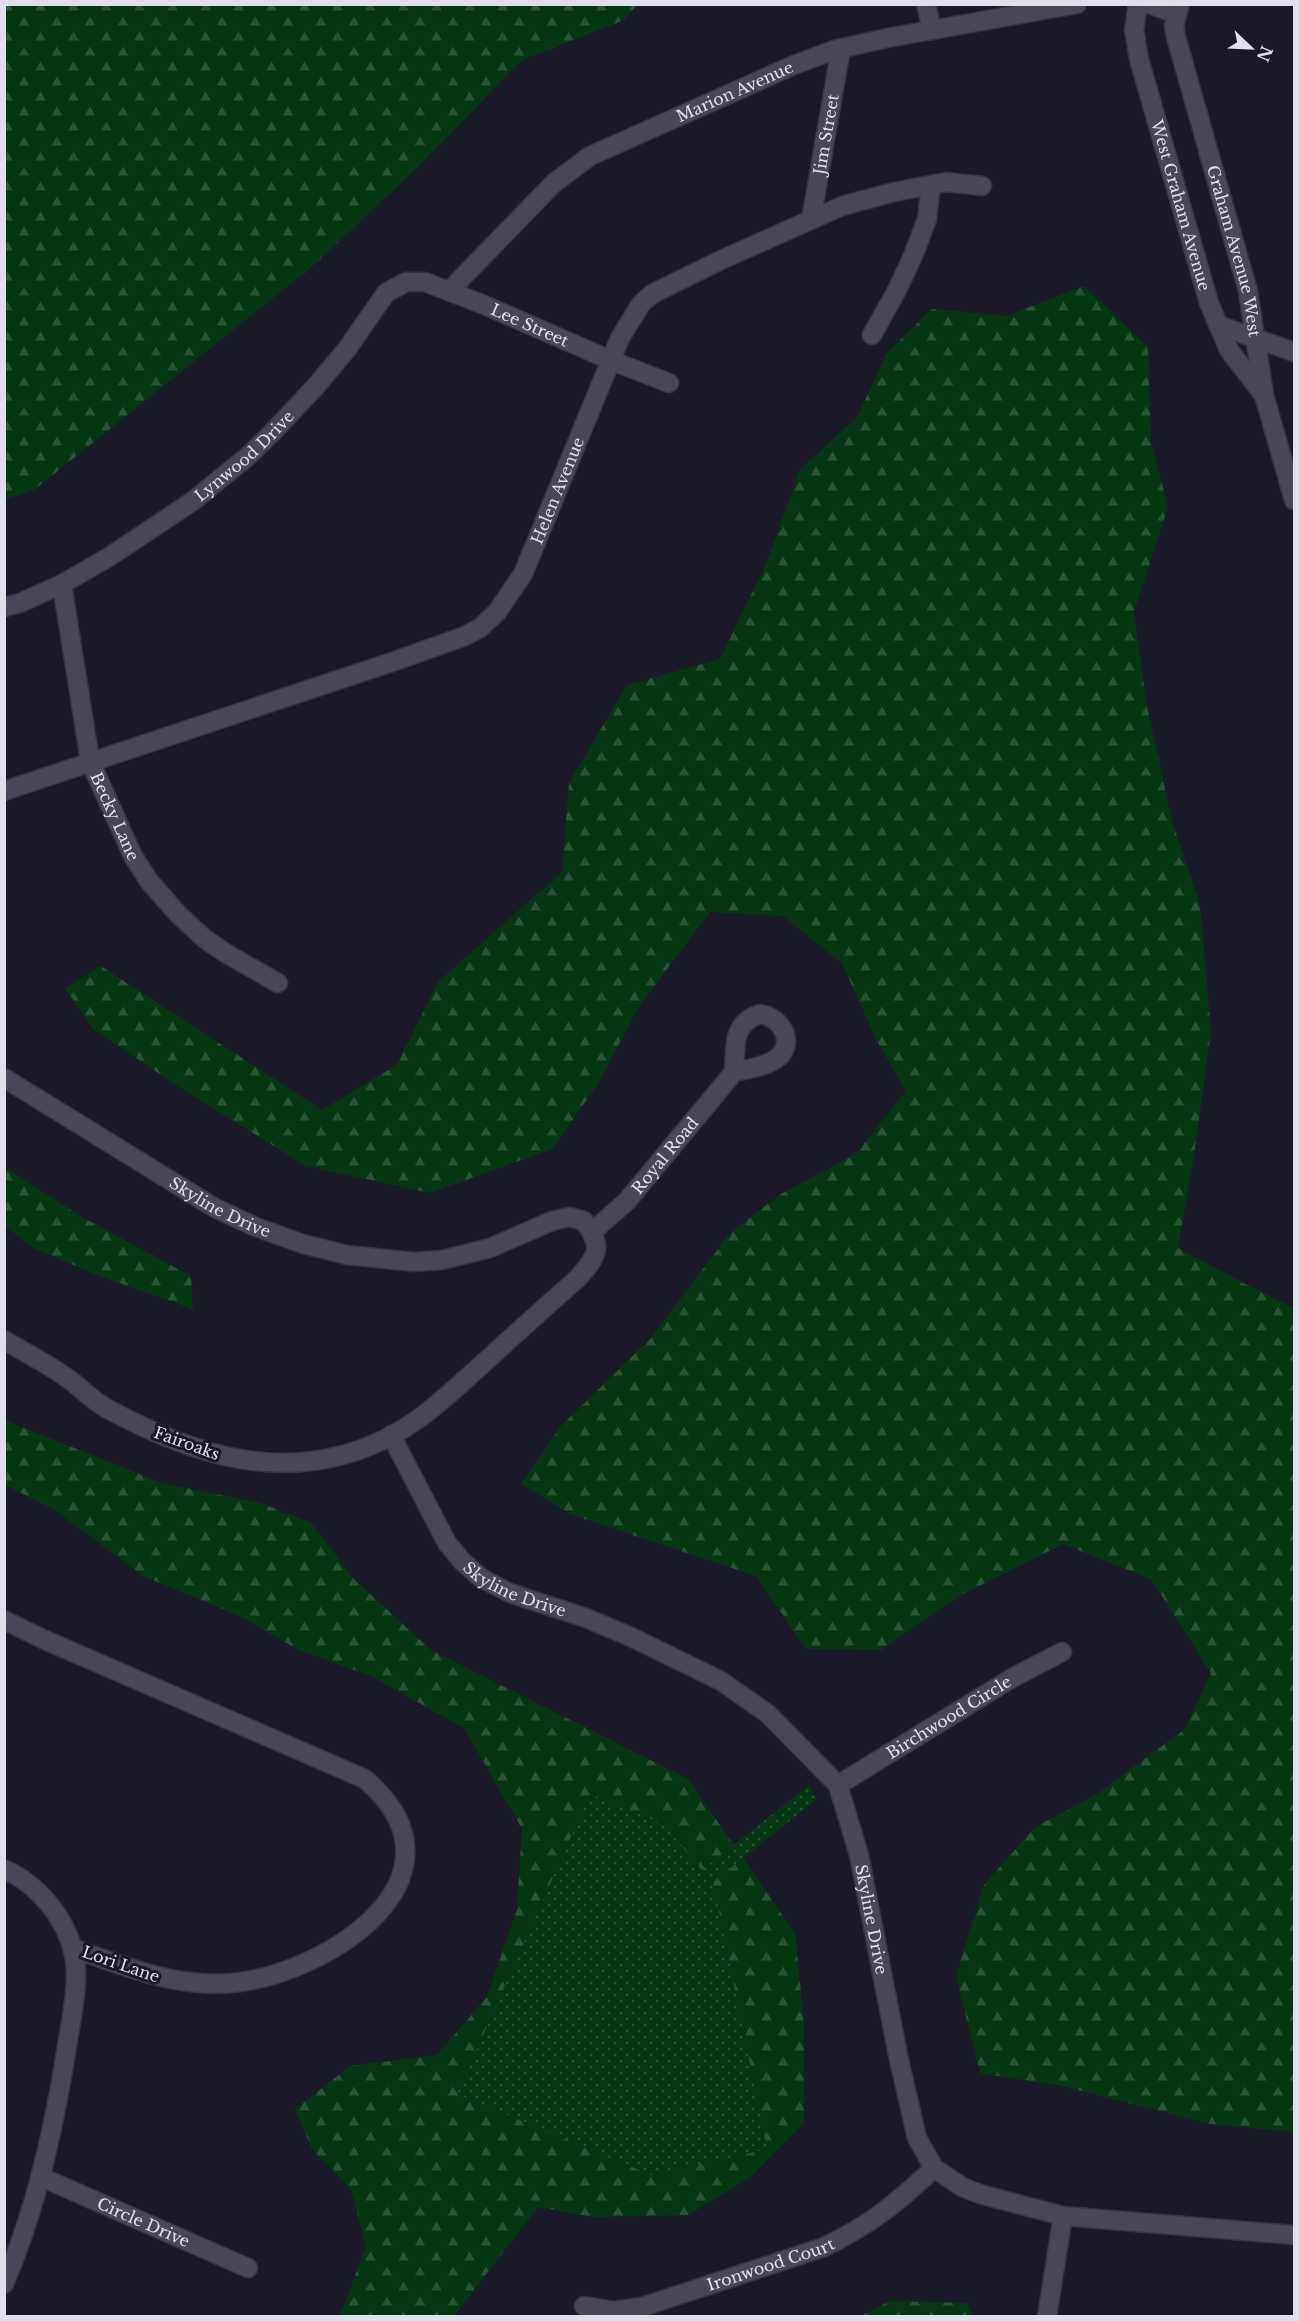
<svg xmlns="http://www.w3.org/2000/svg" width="1299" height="2321" viewBox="0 0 1299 2321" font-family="'Libre Baskerville',serif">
<defs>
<pattern id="forest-firs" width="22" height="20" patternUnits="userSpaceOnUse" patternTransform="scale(1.5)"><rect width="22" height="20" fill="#053612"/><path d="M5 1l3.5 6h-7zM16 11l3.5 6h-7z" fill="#295335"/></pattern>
<pattern id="park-dots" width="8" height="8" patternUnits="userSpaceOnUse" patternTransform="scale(1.5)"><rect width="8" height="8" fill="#053612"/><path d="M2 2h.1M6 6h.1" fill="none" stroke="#295335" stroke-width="1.8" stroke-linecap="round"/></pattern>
</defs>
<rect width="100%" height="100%" fill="#1a1928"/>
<!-- forest -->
<g fill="url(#forest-firs)">
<path d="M4,5L5,4L637,5L624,20L522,60L420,165L314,265L34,490L5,499Z"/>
<path d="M1084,286L1148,347L1151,441L1168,507L1134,612L1146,701L1172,821L1200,905L1211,1032L1193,1162L1178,1248L1249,1286L1294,1308V2132L1210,2124L1062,2086L980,2073L956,1976L984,1885L1035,1827L1097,1794L1185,1729L1211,1673L1151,1579L1063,1544L959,1596L881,1650L806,1649L756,1576L572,1515L521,1484L561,1426L651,1338L730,1233L781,1194L856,1154L906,1091L877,1041L842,963L783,916L710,912L638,1008L598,1084L552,1149L430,1193L306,1166L179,1087L93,1029L65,988L101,966L322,1110L397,1065L438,982L562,872L569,783L627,685L720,659L767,562L800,470L857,417L887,353L932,309L1006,316Z"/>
<path d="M5,1167L80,1216L191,1276L193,1309L97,1275L34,1248L5,1226Z"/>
<path d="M4,1420L162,1483L261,1503L311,1523L355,1580L431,1650L688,1779L795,1933L804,2024V2123L749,2178L688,2215L592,2217L538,2207L454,2316H340L366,2246L351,2189L312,2149L295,2109L350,2066L437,2055L487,1997L517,1909L522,1829L464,1728L373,1677L297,1649L240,1616L143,1576L55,1510L5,1485Z"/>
<path d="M890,2301L968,2303L972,2316H861Z"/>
</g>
<!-- park -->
<path fill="url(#park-dots)" d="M809,1785L817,1799L713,1882L767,2149L651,2175L457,2094L590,1794L663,1824L702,1870Z"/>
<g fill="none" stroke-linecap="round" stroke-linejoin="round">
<defs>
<g id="minor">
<path d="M926,4L932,30"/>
<path id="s1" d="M1138,4L1134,30L1139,59L1209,303L1229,350L1263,394"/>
<path d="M1149,4L1176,14"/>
<path id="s2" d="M1180,4L1174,26L1176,37L1248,291L1264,395L1294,500"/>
<path id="s3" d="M811,220L841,48"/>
<path id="s4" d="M449,291L554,183L590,156L794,65L834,50L887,38L1077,4"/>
<path d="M1218,325L1294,352"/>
<path d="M872,335L897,290L913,256L927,219L931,185"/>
<path id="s5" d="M62,584L90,761L133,856L149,881L178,914L205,939L227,954L278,983"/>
<path id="s6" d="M4,607L20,603L62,584L109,557L193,501L247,457L270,435L316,386L347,349L386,293L406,282H425L482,304L610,360L669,383"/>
<path id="s7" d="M4,791L395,661L465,636L480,628L497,612L523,574L620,338L641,304L652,294L721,260L842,206L894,192L946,182L982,186"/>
<path d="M760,1014C782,1017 797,1044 776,1059C764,1067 748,1069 734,1072C736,1046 731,1024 760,1014Z"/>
<path id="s8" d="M4,1078L215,1208L256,1227L303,1244L347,1255L414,1262L442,1260L490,1248L552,1221L569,1217L584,1221C603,1247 599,1254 578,1278C544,1308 511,1338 477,1369C448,1395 419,1423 383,1440C287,1486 194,1456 106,1408C93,1401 82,1389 70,1380C50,1365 26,1353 4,1340"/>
<path id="s9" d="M592,1232L627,1201L734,1072"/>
<path id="s10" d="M391,1435L447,1543L462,1561L481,1578L510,1593L586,1618L631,1637L721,1681L768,1714L838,1785L859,1855L899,2060L917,2138L934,2168L962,2187L980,2194L1063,2216L1294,2235"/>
<path d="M4,1620L45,1640L365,1779C478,1876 328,1974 232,1983C175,1988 124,1966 72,1948"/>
<path id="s11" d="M838,1785L1014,1677L1062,1652"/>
<path d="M4,1869C38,1884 67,1919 74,1955C80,1981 71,2019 67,2046C54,2127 37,2207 4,2284"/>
<path id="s12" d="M41,2177L248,2268"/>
<path id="s13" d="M584,2306L614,2311L642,2307L824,2247C870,2225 897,2203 934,2168"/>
<path d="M1047,2316L1063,2216"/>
</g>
</defs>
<!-- minor casing -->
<use href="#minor" stroke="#363440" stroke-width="21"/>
<!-- minor -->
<use href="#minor" stroke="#484758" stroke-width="18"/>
</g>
<g text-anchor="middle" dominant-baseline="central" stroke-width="6" stroke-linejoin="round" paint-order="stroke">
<!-- street labels -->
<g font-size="16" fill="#e0e0ea" stroke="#1a1928">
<text stroke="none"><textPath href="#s4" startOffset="354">Marion Avenue</textPath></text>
<text stroke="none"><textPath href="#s3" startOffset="87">Jim Street</textPath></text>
<text stroke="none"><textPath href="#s1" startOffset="208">West Graham Avenue</textPath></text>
<text stroke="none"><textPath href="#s2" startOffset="256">Graham Avenue West</textPath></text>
<text stroke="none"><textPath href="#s6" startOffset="658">Lee Street</textPath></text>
<text stroke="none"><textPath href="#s6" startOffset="286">Lynwood Drive</textPath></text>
<text stroke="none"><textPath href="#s7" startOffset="663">Helen Avenue</textPath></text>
<text stroke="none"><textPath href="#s5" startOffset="240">Becky Lane</textPath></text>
<text stroke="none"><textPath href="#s9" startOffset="106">Royal Road</textPath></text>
<text stroke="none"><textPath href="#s8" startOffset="252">Skyline Drive</textPath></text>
<text transform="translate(187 1443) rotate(20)">Fairoaks</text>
<text stroke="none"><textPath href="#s10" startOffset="206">Skyline Drive</textPath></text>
<text stroke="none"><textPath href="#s11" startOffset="130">Birchwood Circle</textPath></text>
<text stroke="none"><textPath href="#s10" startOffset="728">Skyline Drive</textPath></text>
<text transform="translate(121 1964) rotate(19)">Lori Lane</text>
<text stroke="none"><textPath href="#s12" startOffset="112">Circle Drive</textPath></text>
<text stroke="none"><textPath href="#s13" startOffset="194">Ironwood Court</textPath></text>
</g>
</g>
<!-- border -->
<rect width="1299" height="2321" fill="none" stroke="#e0e0ea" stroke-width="12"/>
<!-- north arrow -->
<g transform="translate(1251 48) rotate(113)" stroke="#1a1928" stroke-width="4.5" paint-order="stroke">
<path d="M0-4.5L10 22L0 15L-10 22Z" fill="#e0e0ea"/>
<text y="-9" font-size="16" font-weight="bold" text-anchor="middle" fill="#e0e0ea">N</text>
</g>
</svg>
